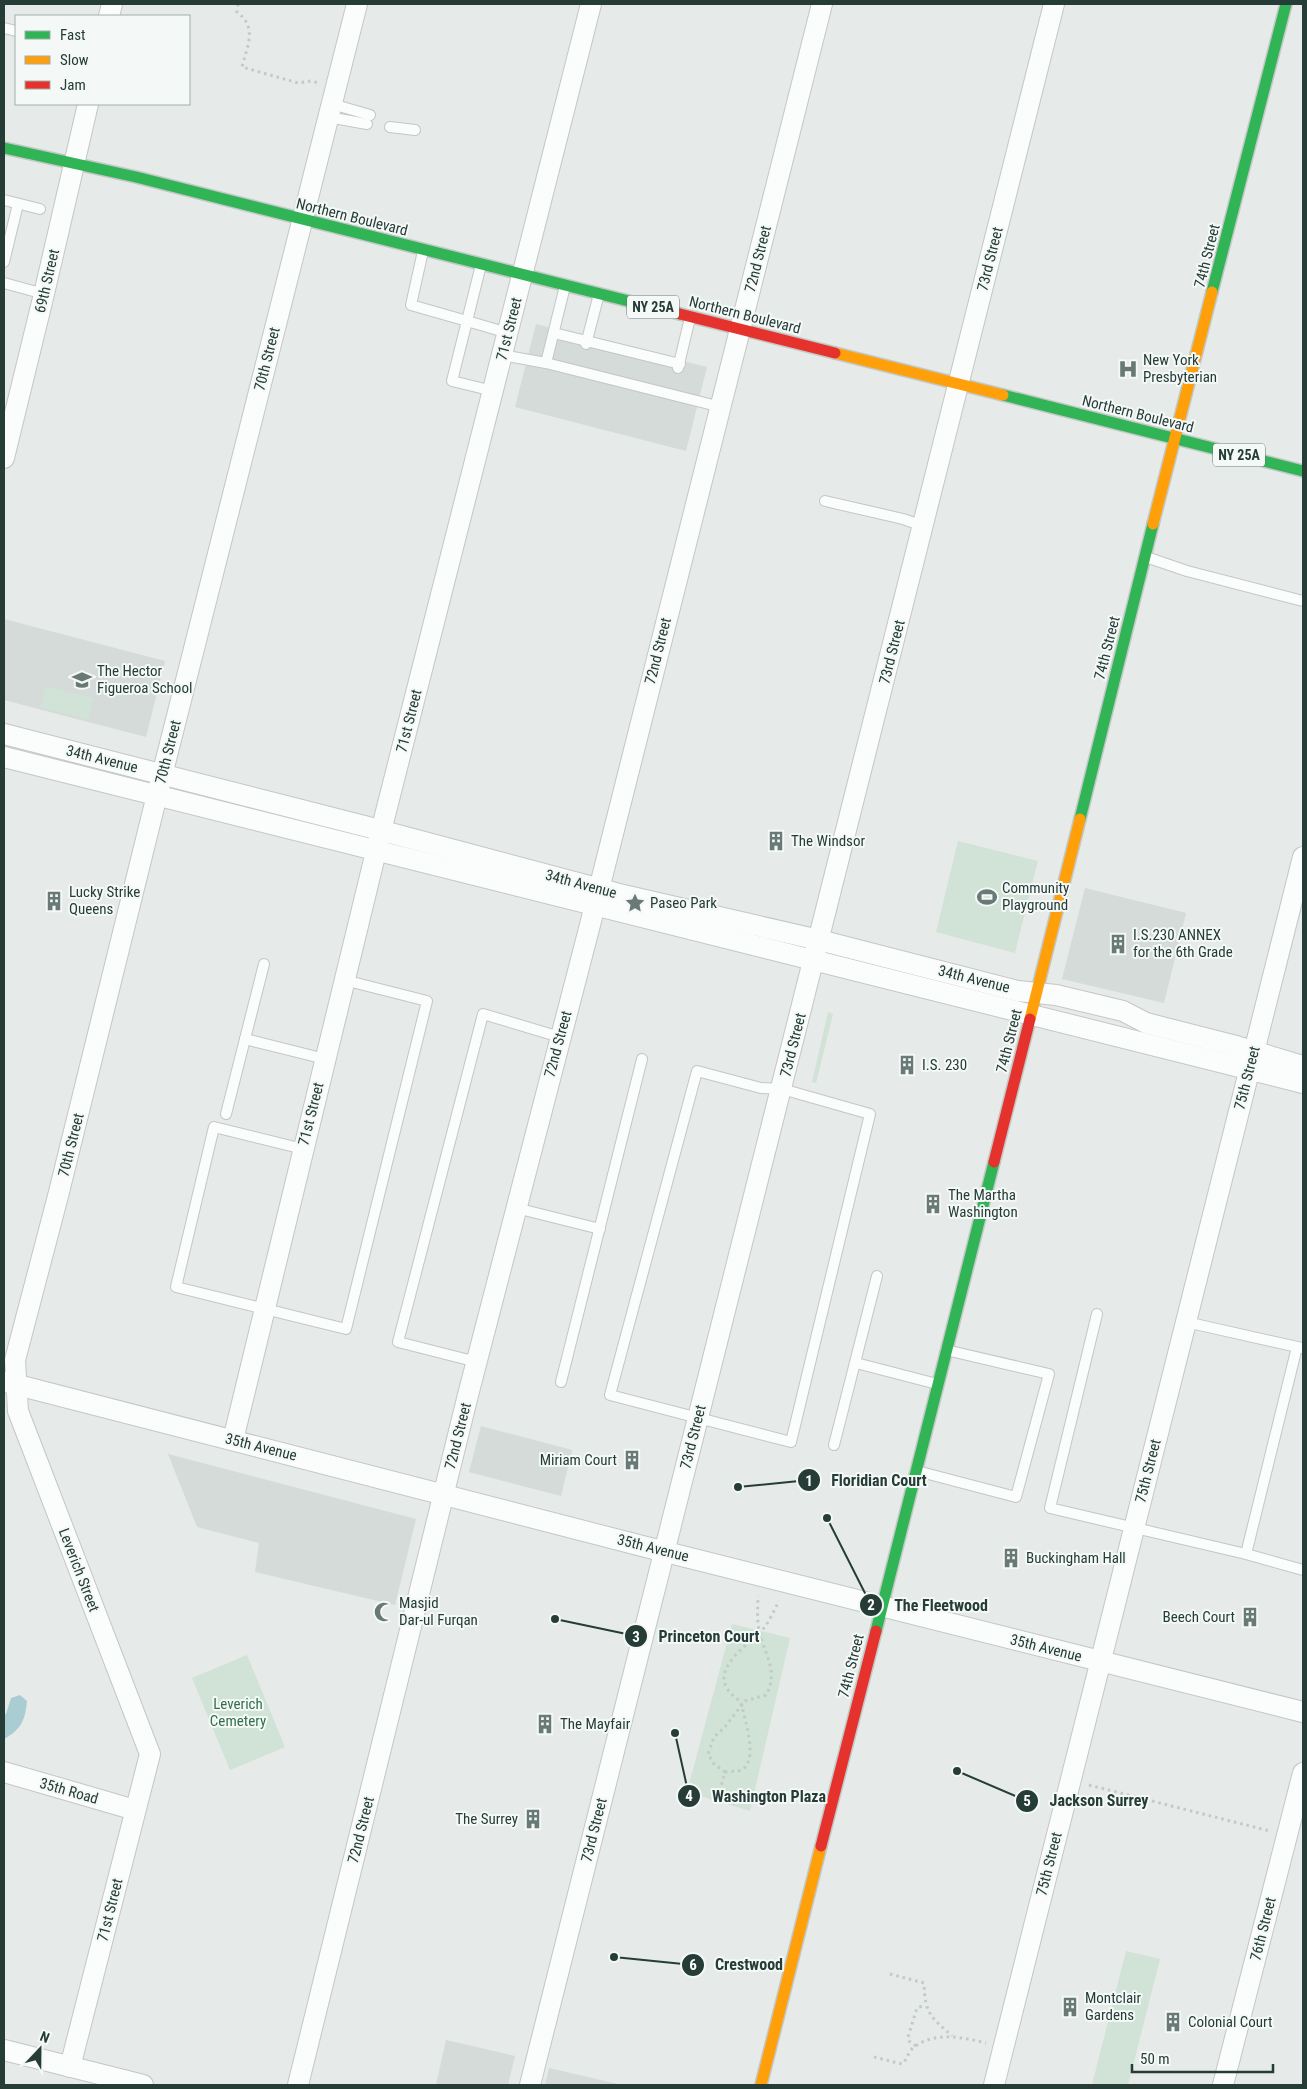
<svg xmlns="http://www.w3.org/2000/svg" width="1307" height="2089" viewBox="0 0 1307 2089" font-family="'Roboto Condensed',sans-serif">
<rect width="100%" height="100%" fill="#e6eae8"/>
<!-- built -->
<g fill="#d4dbd8">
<path d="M536,324L707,367L686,451L515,407Z"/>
<path d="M4,619L165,661L146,737L4,700Z"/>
<path d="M1085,888L1186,913L1164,1003L1062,979Z"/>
<path d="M481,1426L572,1450L561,1496L469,1472Z"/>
<path d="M168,1454L416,1519L395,1605L255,1572L259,1543L197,1527Z"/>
<path d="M446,2040L515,2056L508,2085H436Z"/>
<path d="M549,2068L622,2085H545Z"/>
</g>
<!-- green -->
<g fill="#d1e2d6">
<path d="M46,686L93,698L88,720L40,707Z"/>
<path d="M958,841L1038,861L1015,953L936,932Z"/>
<path d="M828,1012L833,1014L816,1083L812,1082Z"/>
<path d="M732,1624L790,1638L750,1811L687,1792Z"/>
<path d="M247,1655L285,1747L230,1770L192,1678Z"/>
<path d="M1126,1951L1160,1959L1128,2085H1092Z"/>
</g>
<!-- water -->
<path fill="#aacdd4" d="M20,1695L27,1701C25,1720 22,1729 4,1739V1715L6,1714L11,1698Z"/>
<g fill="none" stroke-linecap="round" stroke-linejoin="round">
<defs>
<g id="lane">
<path d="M4,28L16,31"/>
<path d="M332,104L370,115"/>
<path d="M328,117L367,124"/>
<path d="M390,127L415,130"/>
<path d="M4,200L40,209"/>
<path d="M423,251L411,305L467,321L452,381L493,391"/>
<path d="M4,262L18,204"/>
<path d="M481,265L467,321L508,333"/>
<path d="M4,283L44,294"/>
<path d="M554,333L680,364"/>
<path d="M586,344L599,294"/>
<path d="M502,355L546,363L721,407"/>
<path d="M546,363L565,286"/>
<path d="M678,368L690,318"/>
<path d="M825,501L903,519L923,526"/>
<path d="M1146,557L1187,571L1303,601"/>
<path d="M245,1039L325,1059"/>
<path d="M697,1071L761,1088L782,1089L870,1114L791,1442L610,1395Z"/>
<path d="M226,1114L264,964"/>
<path d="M303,1149L214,1127L176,1287L346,1329L427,1001L344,980"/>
<path d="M516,1208L600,1229"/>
<path d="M1097,1314L1050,1508L1246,1554L1303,1570"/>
<path d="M1186,1322L1302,1348"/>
<path d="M477,1362L398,1342L483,1014L560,1037"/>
<path d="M856,1363L937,1384"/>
<path d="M561,1382L642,1059"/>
<path d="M834,1445L877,1276"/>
<path d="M917,1471L1016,1497L1049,1374L946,1350"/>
<path d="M1246,1554L1297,1347"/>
</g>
<g id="street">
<path d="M109,16L112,4"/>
<path d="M4,458L44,294L88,104"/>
<path d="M4,734L364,826L619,894L819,940L1018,991L1056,995L1123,1011L1146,1023L1236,1046L1303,1066"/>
<path d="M4,757L1303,1083"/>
<path d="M6,1382L646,1547L1303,1712"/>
<path d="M233,1440L381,831L591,4"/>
<path d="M4,1772L135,1810"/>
<path d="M4,2050L143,2085"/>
<path d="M70,2067L150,1754L18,1411L15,1360L58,1196L157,795L357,4"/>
<path d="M298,2085L468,1395L590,925L822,4"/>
<path d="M530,2085L1054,4"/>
<path d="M994,2085L1303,857"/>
<path d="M1223,2085L1303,1773"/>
</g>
<g id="fast">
<path d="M4,148L136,177L680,314"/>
<path d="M1212,292L1286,4"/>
<path d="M1003,395L1303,471"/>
<path d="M1080,819L1153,524"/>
<path d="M876,1631L994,1162"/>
</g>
<g id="slow">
<path d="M835,353L1003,395"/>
<path d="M1153,524L1212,292"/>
<path d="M1030,1019L1080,819"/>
<path d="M761,2085L821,1846"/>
</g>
<g id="jam">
<path d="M680,314L835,353"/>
<path d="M994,1162L1030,1019"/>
<path d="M821,1846L876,1631"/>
</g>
</defs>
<!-- lane casing -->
<use href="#lane" stroke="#c3c7c5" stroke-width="12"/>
<!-- street casing -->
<use href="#street" stroke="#c3c7c5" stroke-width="22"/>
<!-- fast casing -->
<use href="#fast" stroke="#c2c8c5" stroke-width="14"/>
<!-- slow casing -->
<use href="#slow" stroke="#c2c8c5" stroke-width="14"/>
<!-- jam casing -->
<use href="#jam" stroke="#c2c8c5" stroke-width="14"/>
<!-- path -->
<g stroke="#c2cac7" stroke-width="3" stroke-dasharray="2.5 4" stroke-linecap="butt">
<path d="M238,4L237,12C258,28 247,46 242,67L298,83L311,81L319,83"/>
<path d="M725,1772C730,1771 737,1772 741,1770C759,1762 745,1721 742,1706C739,1698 731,1696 727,1688C713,1667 751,1642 763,1629C770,1621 774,1610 779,1601"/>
<path d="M1089,1785L1270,1831"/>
<path d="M735,1804L720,1790L725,1772L714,1764L708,1754L714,1737L724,1728L745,1701L766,1695C781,1669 760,1649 758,1623C757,1614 758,1605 758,1596"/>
<path d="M890,1974L924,1983C925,2014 930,2016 952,2036"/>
<path d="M916,2046L909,2041L908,2037L917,2008L925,2005"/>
<path d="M874,2057L902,2064C907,2060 908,2052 913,2048C934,2031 962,2037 986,2043"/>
</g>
<!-- lane -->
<use href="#lane" stroke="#fbfcfc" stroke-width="10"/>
<!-- street -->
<use href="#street" stroke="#fbfcfc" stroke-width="20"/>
<!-- fast -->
<use href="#fast" stroke="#30b455" stroke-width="11"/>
<!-- slow -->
<use href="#slow" stroke="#ff9f0a" stroke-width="11"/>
<!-- jam -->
<use href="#jam" stroke="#e5322d" stroke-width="11"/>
</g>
<!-- icons -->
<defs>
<symbol id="hospital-bare" viewBox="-9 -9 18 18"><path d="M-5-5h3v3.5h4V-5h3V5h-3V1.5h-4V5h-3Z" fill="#697975" stroke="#f4f9f7" stroke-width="2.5" paint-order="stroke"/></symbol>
<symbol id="school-bare" viewBox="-9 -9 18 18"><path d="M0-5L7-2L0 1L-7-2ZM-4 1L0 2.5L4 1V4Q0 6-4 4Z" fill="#697975" stroke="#f4f9f7" stroke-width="2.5" paint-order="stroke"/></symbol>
<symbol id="building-bare" viewBox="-9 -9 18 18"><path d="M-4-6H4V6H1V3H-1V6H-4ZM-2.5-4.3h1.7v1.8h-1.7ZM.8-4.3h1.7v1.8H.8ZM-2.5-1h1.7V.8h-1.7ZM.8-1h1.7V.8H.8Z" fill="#697975" stroke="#f4f9f7" stroke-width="2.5" paint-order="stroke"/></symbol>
<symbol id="stadium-bare" viewBox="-9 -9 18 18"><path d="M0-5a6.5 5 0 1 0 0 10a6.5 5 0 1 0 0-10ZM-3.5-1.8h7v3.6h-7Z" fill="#697975" stroke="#f4f9f7" stroke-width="2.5" paint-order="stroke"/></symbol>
<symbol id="sight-bare" viewBox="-9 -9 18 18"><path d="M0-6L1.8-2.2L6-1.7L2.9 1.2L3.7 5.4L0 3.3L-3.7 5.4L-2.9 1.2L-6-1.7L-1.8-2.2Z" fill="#697975" stroke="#f4f9f7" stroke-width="2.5" paint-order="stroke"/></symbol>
<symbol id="mosque-bare" viewBox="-9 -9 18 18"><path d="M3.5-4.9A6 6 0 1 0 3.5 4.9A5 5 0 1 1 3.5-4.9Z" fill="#697975" stroke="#f4f9f7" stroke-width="2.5" paint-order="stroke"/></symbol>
</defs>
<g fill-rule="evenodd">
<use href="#hospital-bare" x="1114" y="355" width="28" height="28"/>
<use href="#school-bare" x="68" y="666" width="28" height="28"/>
<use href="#building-bare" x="762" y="827" width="28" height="28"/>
<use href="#stadium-bare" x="973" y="883" width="28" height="28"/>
<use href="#building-bare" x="40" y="887" width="28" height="28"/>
<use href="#sight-bare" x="621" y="889" width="28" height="28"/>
<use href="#building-bare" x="1104" y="930" width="28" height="28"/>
<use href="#building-bare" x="893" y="1051" width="28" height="28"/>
<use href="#building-bare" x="919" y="1190" width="28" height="28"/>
<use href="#building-bare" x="618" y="1446" width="28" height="28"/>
<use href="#building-bare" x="997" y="1544" width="28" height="28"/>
<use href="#mosque-bare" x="370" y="1598" width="28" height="28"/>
<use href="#building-bare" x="1236" y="1603" width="28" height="28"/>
<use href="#building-bare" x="531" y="1710" width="28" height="28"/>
<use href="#building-bare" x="519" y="1805" width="28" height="28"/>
<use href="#building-bare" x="1056" y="1993" width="28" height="28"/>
<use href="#building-bare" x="1159" y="2008" width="28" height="28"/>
</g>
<g text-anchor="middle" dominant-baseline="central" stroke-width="4" stroke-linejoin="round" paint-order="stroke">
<!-- shield labels -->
<g fill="#f4f9f7" stroke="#637571" stroke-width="1">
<rect x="627" y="295.5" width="52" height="23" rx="4"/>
<rect x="1213" y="443.5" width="52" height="23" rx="4"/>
</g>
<g font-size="14" font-weight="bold" fill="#253c37">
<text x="653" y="307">NY 25A</text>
<text x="1239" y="455">NY 25A</text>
</g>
<!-- street labels -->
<g font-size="15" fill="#253c37" stroke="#f4f9f7">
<text transform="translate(352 217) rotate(14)">Northern Boulevard</text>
<text transform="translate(1207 256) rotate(-76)">74th Street</text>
<text transform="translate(758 259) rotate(-76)">72nd Street</text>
<text transform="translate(990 259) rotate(-76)">73rd Street</text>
<text transform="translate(47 281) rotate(-77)">69th Street</text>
<text transform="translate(745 315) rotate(14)">Northern Boulevard</text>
<text transform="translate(509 329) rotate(-76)">71st Street</text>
<text transform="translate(267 359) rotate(-76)">70th Street</text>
<text transform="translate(1138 414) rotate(14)">Northern Boulevard</text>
<text transform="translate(1107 648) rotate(-76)">74th Street</text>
<text transform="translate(658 651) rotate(-76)">72nd Street</text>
<text transform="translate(892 652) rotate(-76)">73rd Street</text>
<text transform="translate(409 721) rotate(-76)">71st Street</text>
<text transform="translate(168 752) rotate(-76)">70th Street</text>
<text transform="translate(102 759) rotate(14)">34th Avenue</text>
<text transform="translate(581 884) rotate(15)">34th Avenue</text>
<text transform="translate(974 979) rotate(14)">34th Avenue</text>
<text transform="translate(1009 1041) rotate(-76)">74th Street</text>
<text transform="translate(558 1044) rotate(-75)">72nd Street</text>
<text transform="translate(793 1045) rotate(-76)">73rd Street</text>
<text transform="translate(1247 1078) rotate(-76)">75th Street</text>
<text transform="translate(311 1114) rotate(-76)">71st Street</text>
<text transform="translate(71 1145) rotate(-76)">70th Street</text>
<text transform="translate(458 1436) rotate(-76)">72nd Street</text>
<text transform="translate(693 1437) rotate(-76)">73rd Street</text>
<text transform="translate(261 1447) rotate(14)">35th Avenue</text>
<text transform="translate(1148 1471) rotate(-76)">75th Street</text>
<text transform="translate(653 1548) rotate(14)">35th Avenue</text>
<text transform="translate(79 1570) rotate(69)">Leverich Street</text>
<text transform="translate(1046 1648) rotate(14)">35th Avenue</text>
<text transform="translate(851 1666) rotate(-76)">74th Street</text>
<text transform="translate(69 1791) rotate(16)">35th Road</text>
<text transform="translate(361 1830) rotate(-76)">72nd Street</text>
<text transform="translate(594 1830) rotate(-76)">73rd Street</text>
<text transform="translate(1049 1864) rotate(-76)">75th Street</text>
<text transform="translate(110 1910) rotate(-76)">71st Street</text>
<text transform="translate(1263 1929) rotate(-76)">76th Street</text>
</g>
<!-- poi labels -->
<g font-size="15" fill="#253c37" stroke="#f4f9f7" text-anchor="start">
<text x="1143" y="360">New York<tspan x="1143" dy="17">Presbyterian</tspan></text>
<text x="97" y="671">The Hector<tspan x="97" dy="17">Figueroa School</tspan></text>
<text x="791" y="841">The Windsor</text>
<text x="1002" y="888">Community<tspan x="1002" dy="17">Playground</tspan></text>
<text x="69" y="892">Lucky Strike<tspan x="69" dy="17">Queens</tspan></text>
<text x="650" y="903">Paseo Park</text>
<text x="1133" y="935">I.S.230 ANNEX<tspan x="1133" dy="17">for the 6th Grade</tspan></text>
<text x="922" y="1065">I.S. 230</text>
<text x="948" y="1195">The Martha<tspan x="948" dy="17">Washington</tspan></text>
<text x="617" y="1460" text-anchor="end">Miriam Court</text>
<text x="1026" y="1558">Buckingham Hall</text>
<text x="399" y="1603">Masjid<tspan x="399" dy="17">Dar-ul Furqan</tspan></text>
<text x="1235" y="1617" text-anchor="end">Beech Court</text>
<text x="560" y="1724">The Mayfair</text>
<text x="518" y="1819" text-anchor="end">The Surrey</text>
<text x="1085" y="1998">Montclair<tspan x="1085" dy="17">Gardens</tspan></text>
<text x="1188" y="2022">Colonial Court</text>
</g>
<!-- park labels -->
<g font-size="15" fill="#336f4c" stroke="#f4f9f7">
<text x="238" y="1704">Leverich<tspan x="238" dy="17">Cemetery</tspan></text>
</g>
</g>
<!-- callouts -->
<path fill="none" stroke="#253c37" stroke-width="2" d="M738 1487L809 1480M827 1518L871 1605M555 1619L636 1636M675 1733L689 1796M957 1771L1027 1801M614 1957L693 1965"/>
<g fill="#253c37" stroke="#f4f9f7" stroke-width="2">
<circle cx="738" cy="1487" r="5"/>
<circle cx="827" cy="1518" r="5"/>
<circle cx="555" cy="1619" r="5"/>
<circle cx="675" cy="1733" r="5"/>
<circle cx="957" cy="1771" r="5"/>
<circle cx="614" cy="1957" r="5"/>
<circle cx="809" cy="1480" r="12"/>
<circle cx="871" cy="1605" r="12"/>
<circle cx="636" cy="1636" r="12"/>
<circle cx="689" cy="1796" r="12"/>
<circle cx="1027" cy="1801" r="12"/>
<circle cx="693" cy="1965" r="12"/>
</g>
<g font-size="15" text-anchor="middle" font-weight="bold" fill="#fff">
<text x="809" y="1486">1</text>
<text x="871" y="1610">2</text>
<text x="636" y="1642">3</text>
<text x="689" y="1801">4</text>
<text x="1027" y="1806">5</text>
<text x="693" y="1970">6</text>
</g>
<g font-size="16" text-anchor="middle" font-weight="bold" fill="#253c37" stroke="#f4f9f7" stroke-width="4" stroke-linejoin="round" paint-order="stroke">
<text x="879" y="1486">Floridian Court</text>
<text x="941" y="1611">The Fleetwood</text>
<text x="709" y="1642">Princeton Court</text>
<text x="769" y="1802">Washington Plaza</text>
<text x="1099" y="1806">Jackson Surrey</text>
<text x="749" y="1970">Crestwood</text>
</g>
<!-- border -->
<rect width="1307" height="2089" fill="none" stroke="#253c37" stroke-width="10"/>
<!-- legend -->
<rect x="15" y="15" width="175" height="90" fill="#f4f9f7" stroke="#a1adaa"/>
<rect x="25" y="31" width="25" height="8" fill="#30b455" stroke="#a1adaa"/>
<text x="60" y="40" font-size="15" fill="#253c37">Fast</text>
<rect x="25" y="56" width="25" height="8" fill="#ff9f0a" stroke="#a1adaa"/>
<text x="60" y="65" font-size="15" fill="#253c37">Slow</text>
<rect x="25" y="81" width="25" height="8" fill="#e5322d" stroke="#a1adaa"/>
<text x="60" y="90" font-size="15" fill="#253c37">Jam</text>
<!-- north arrow -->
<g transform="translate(40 2049) rotate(22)" stroke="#f4f9f7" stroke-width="4" paint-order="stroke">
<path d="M0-4L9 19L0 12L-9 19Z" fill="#253c37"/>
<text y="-8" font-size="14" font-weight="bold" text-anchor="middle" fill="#253c37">N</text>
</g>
<!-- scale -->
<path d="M1132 2064v8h141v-8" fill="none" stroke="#253c37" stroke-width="2.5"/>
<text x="1140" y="2064" font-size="15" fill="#253c37" stroke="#f4f9f7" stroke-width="4" paint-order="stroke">50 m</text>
</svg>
